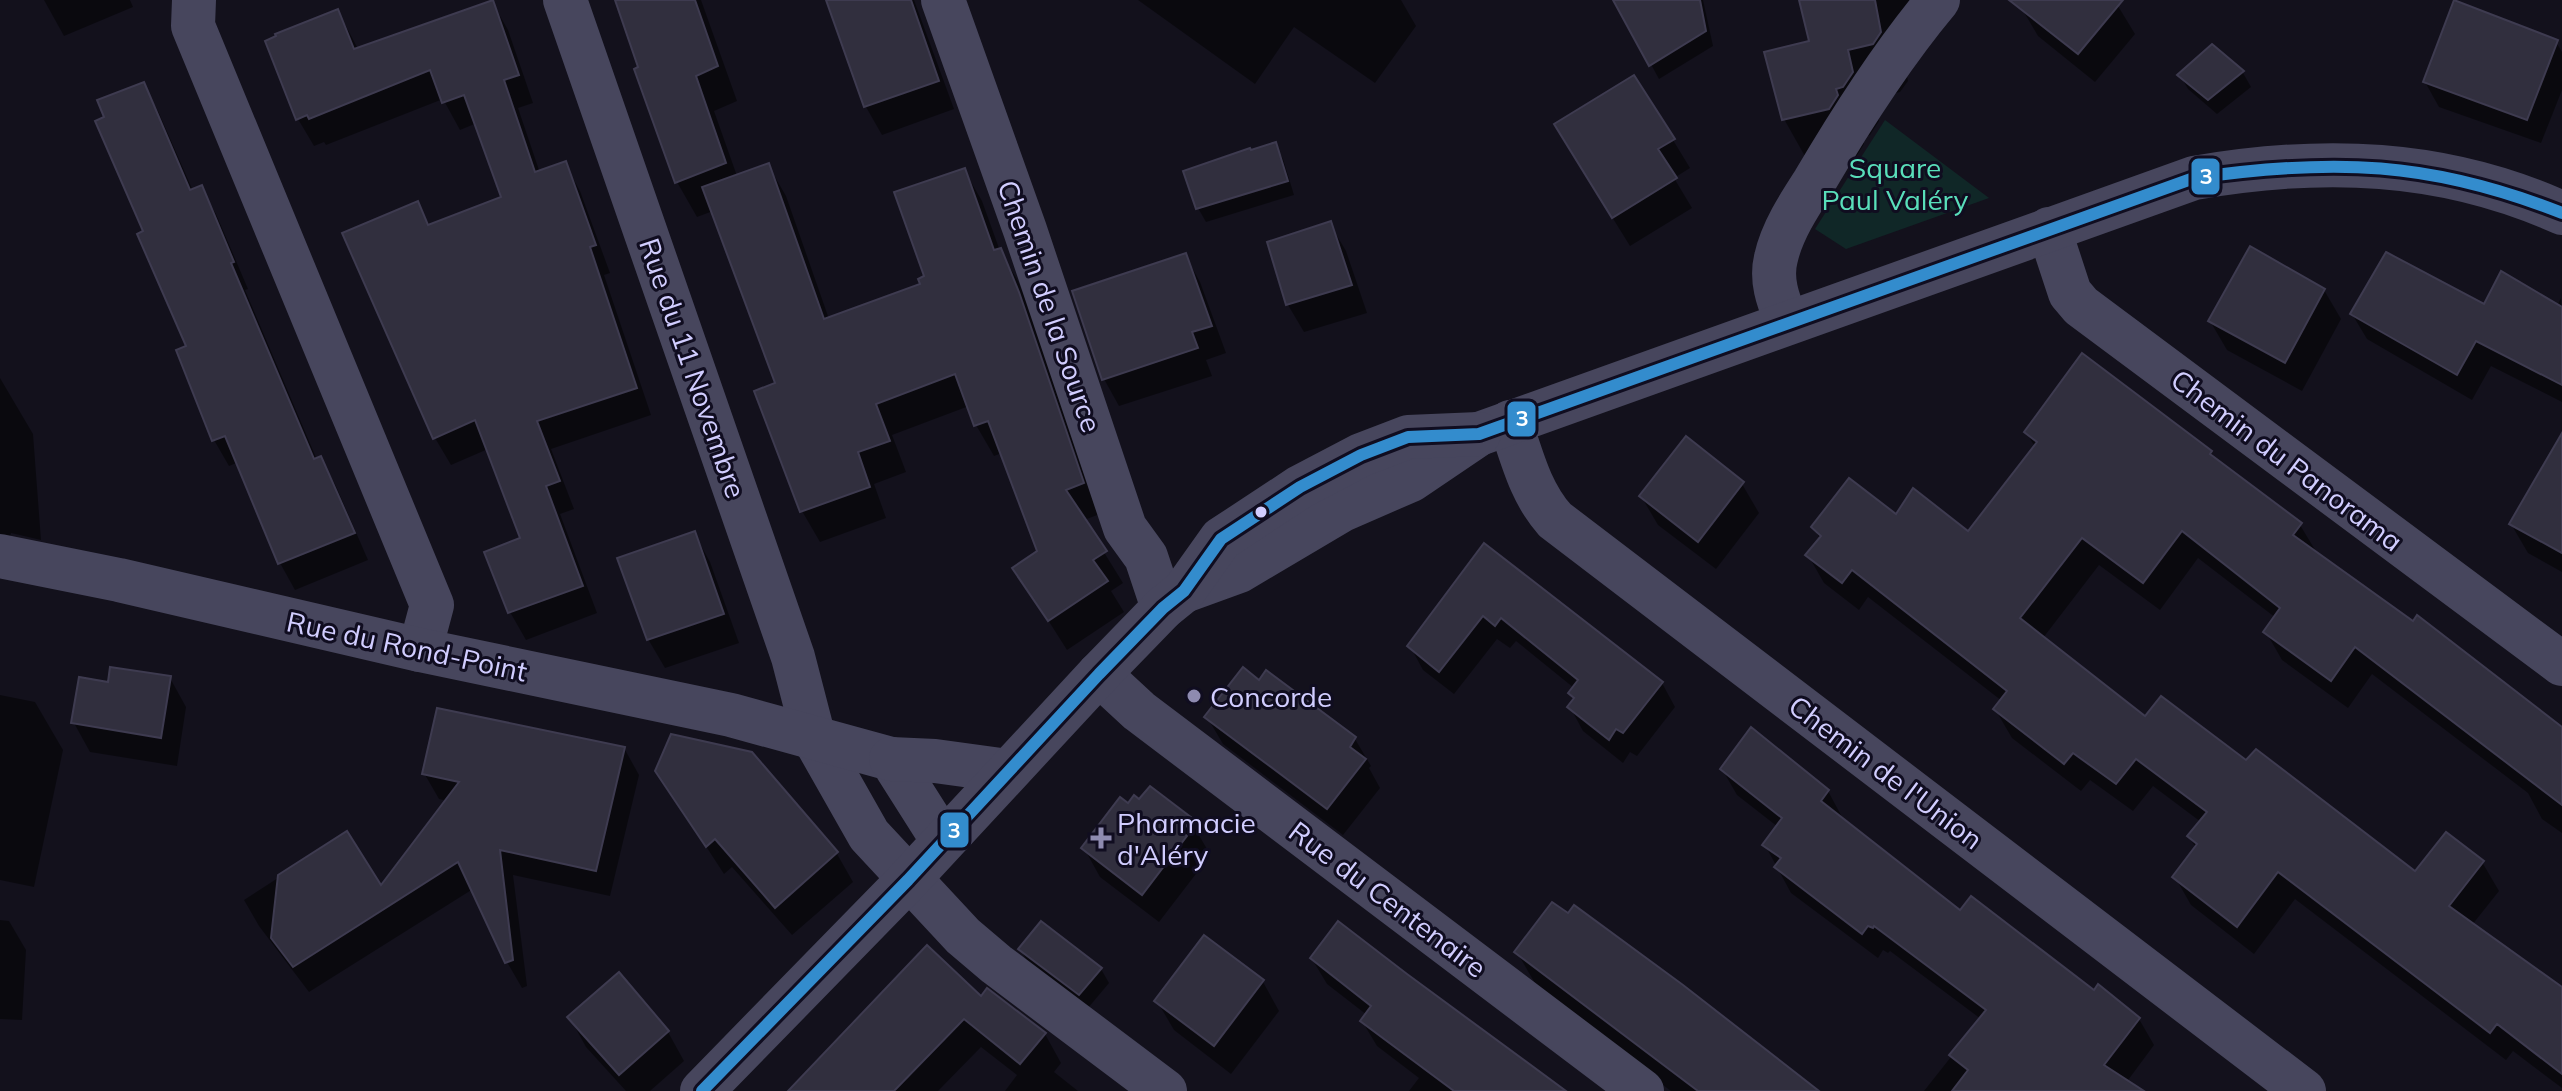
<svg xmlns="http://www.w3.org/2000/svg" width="2562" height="1091" viewBox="0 0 2562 1091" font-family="Mulish,sans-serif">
<rect width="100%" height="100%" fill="#13111c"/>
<!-- green -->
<path fill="#102727" d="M1885,120L1989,198L1846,249L1815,229Z"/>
<!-- shadow -->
<g fill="#0007">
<path d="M44,0H130L133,7L64,36Z"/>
<path d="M617,0H701L737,101L714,111L737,176L768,165L786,196L829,319L923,286L964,170L982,201L1000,251L1018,281L1036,325L1100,514L1084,520L1123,583L1111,591L1124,612L1067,650L1015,568L1039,551L1002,453L994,456L976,425L969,406L892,435L906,472L874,484L886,518L820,542L802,511L778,385L713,211L697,217L677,182Z"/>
<path d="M828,0H914L954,109L882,135L866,107Z"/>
<path d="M1138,0H1401L1416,26L1375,83L1294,27L1255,84Z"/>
<path d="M1631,0H1703L1713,46L1659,79L1619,6Z"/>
<path d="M1801,0H1938L1900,44L1908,81L1900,92L1874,98L1879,121L1870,135L1863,137L1864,144L1856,157L1811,167L1784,119L1811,43Z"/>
<path d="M2026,0H2111L2118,6L2135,34L2095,82L2038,36L2021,7Z"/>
<path d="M492,2L508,30L533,103L518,108L540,173L565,164L580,191L610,273L604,275L651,415L551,449L574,509L560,514L597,613L526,640L510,612L523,539L488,449L451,465L435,438L417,203L430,226L503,198L477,123L460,130L443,99L326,145L324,142L314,146L298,119L338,11L358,49Z"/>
<path d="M2556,42L2562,52V90L2541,143L2439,107L2425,82Z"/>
<path d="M2212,47L2243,73L2251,87L2217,114L2188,89L2180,75Z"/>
<path d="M143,85L158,111L193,191L201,188L216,214L248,289L245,290L317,460L320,458L335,484L368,560L295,590L280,563L239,462L229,466L214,440L179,351L188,347L106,119Z"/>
<path d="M1673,140L1690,168L1674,178L1692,208L1630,246L1573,154Z"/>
<path d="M1275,144L1283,159L1294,195L1206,222L1198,208L1251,152Z"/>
<path d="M1330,224L1346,251L1367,313L1304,332L1288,305L1269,244Z"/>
<path d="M1185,255L1200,282L1226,353L1206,360L1212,376L1119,406L1104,379Z"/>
<path d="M2324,290L2341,319L2302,391L2227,350L2210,321Z"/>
<path d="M2561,298L2562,402L2491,366L2472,400L2367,339L2352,314L2485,306H2557Z"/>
<path d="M0,378L33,434L41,540L11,533L9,541L0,540Z"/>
<path d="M2026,432L2211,452L2216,461L2300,525L2317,553L2562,730V833L2542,819L2528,793L2372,674L2348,708L2282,660L2266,632L2276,618L2198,558L2160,610L2099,565L2043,638L2145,719L2246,763L2415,873L2482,862L2499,891L2472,925L2562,989V1088L2513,1051L2506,1060L2295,899L2254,954L2191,905L2175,877L2196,848L2189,837L2201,822L2153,786L2133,811L2090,780L2081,791L2012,738L1995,709L2002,701L1868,597L1859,610L1824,583L1808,555L1821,540L1813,527L1896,517L1968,534L2035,447Z"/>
<path d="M2562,451V572L2528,553L2511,524Z"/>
<path d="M1742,484L1759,513L1716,569L1658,525L1641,496Z"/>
<path d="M694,533L710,562L739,643L665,668L648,639Z"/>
<path d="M1484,546L1662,683L1675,707L1637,756L1630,752L1623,763L1583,731L1570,707L1574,701L1570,694L1574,688L1516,641L1510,648L1497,639L1454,694L1423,670L1410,646Z"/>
<path d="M170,678L186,707L177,766L90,752L74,723Z"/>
<path d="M1260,683L1355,739L1371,766L1369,768L1380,788L1343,835L1223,744L1207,717Z"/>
<path d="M0,695L35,702L63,750L34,887L0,880Z"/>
<path d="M624,748L639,775L610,896L513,875L527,986L522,988L507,962L473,889L309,992L259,926L244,900L346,834L381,888L447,801L439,799L424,773Z"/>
<path d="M751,754L837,854L853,882L792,935L732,867L724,874L657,771Z"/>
<path d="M1722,769L1828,791L1842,817L1841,819L1961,913L2139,1019L2154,1045L2120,1091H1924L1981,1019L1890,951L1888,953L1883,950L1878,958L1791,893L1765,845L1778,827L1737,795Z"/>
<path d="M1128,806L1190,820L1207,849L1199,860L1202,866L1159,922L1100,877L1084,848Z"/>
<path d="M0,920L9,921L26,950L22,1020L0,1019Z"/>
<path d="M1205,938L1263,982L1279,1011L1231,1074L1174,1030L1157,1001Z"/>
<path d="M1020,949L1101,969L1109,983L1088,1008L1029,964Z"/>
<path d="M1517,952L1807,1091H1671L1540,992Z"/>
<path d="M1312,959L1565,1091H1409L1419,1078L1377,1046L1362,1021L1367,1015L1327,984Z"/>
<path d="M981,999L1045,1034L1061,1063L1054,1072L1078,1091H1005L1017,1075L981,1047L938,1091H791Z"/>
<path d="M570,1018L668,1032L684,1061L650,1091H626L586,1047Z"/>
</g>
<!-- building -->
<g fill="#312f3e" stroke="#3e3b50" stroke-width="2">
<path d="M493,0L519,75L504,80L535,172L566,161L596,245L590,247L637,388L537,421L560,481L546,486L583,586L508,613L484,552L520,538L475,420L433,439L342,233L418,201L428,225L501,197L464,95L442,103L430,70L309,119L307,115L296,120L265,41L276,36L275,34L338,9L354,49Z"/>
<path d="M615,0H695L718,66L696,76L726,163L675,183L634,69L638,67Z"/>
<path d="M826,0H911L939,81L864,107Z"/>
<path d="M1613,0H1700L1706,31L1649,66Z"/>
<path d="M1799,0H1875L1881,32L1873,44L1848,50L1853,72L1843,87L1836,89L1838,95L1829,109L1782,120L1764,52L1809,41Z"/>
<path d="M2009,0H2123L2078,54Z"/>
<path d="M2454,0L2558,40L2527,120L2423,82Z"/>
<path d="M2212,44L2244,71L2208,100L2177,75Z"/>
<path d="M1634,75L1675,139L1658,149L1677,178L1612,218L1554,124Z"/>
<path d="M144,82L190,190L202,185L234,262L231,263L314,459L321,456L355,533L278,564L225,436L212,441L176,350L186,346L137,234L143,231L95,121L104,117L97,100Z"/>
<path d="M1276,142L1288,181L1196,209L1183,171L1250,148L1251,150Z"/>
<path d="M769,163L824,319L920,284L918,279L924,276L894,192L965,168L994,250L1001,248L1019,292L1084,483L1066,490L1107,551L1093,560L1108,581L1048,621L1012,568L1037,551L988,421L974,426L955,374L876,404L890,441L858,452L870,487L800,512L754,391L775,383L702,187Z"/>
<path d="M1331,221L1352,285L1286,305L1267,242Z"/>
<path d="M2250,246L2325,289L2285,363L2208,321Z"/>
<path d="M2386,252L2484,304L2501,271L2562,307V385L2476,341L2457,375L2350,314Z"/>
<path d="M1186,253L1212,326L1192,332L1198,348L1102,380L1072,291Z"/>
<path d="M2082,353L2212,451L2210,454L2302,523L2293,535L2413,621L2417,615L2562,727V805L2355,647L2331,681L2263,632L2280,608L2182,531L2143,583L2082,538L2020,618L2145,716L2161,696L2246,760L2256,749L2415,871L2446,832L2484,861L2449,906L2562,987V1074L2497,1024L2490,1033L2278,872L2237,927L2172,877L2197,844L2187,836L2207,812L2136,759L2116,784L2073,753L2064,764L1993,709L2007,691L1852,570L1842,583L1805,555L1821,536L1811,527L1849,478L1896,514L1913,488L1968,531L2037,442L2024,432Z"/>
<path d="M2562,433V553L2509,524Z"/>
<path d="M1686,436L1744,482L1698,542L1639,496Z"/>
<path d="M695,531L724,614L647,640L617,558Z"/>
<path d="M1484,543L1663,682L1623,733L1616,729L1609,740L1567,707L1574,698L1568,693L1578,680L1501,618L1495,626L1483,616L1439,672L1407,646Z"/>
<path d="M110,667L171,676L161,738L71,723L79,677L108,682Z"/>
<path d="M1243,667L1259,680L1266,670L1356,737L1350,747L1366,759L1327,809L1204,717Z"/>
<path d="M437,708L625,747L596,871L500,850L513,960L505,963L458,862L293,967L271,938L278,875L347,831L381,885L459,782L422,774Z"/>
<path d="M1751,727L1829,790L1821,801L1960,910L1971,896L2094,990L2098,984L2140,1018L2104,1065L2144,1091H1952L1968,1070L1949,1055L1986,1010L1874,926L1873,928L1868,926L1862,934L1774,867L1781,858L1762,845L1782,818L1720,769Z"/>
<path d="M671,734L752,752L838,852L775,908L715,839L706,847L655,771Z"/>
<path d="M1150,786L1192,818L1182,832L1187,836L1142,895L1081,848L1120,797L1128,803L1134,795L1139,799Z"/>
<path d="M1552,902L1568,913L1574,905L1683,985L1819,1091H1698L1514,952Z"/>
<path d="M1041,921L1102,968L1079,995L1018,949Z"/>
<path d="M1338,921L1407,974L1566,1091H1454L1360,1021L1371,1006L1310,958Z"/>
<path d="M1204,935L1264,980L1214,1046L1154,1001Z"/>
<path d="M927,945L981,996L987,988L1046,1033L1020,1064L964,1019L894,1091H788Z"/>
<path d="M619,972L669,1031L619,1075L567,1017Z"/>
</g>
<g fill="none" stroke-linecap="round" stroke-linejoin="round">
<!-- minor -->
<g stroke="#47465d" stroke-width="44">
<path d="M194,0L193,26L432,605L420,650"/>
<path d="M565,0L793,657L814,738L869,835L963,936L996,964L1165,1091"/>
<path d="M943,0L1025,230L1125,528L1146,557L1163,608"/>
<path d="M2049,229L2070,293L2081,306L2562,664"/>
<path d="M1787,323C1779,302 1770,281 1776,258C1782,231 1799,205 1814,182C1851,119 1891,56 1938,0"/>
<path d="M1510,422C1522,457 1530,492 1555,520L2304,1091"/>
<path d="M0,556L119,580L420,650L731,715L891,759L943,841"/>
<path d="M1099,674L1139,711L1642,1091"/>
<path d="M891,759L935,761L1008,771"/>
</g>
<!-- tertiary -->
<g stroke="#47465d" stroke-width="44">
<path d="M1184,591L1239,571L1342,510L1411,480L1479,434L2194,178C2321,156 2442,159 2562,213"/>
<path d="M702,1091L908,880L1099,674L1163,608L1184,591L1221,539L1300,487L1361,455L1408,437L1479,434"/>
</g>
<defs>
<path id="bus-1" d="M702,1091L908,880L1099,674L1163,608L1184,591L1221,539L1300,487L1361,455L1408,437L1479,434L2194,178C2332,158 2431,161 2562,213"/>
</defs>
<!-- bus-1 casing -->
<use href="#bus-1" stroke="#100d20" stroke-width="18"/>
<!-- bus-1 -->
<use href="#bus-1" stroke="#338ccd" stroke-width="12"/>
</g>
<!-- markers -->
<circle fill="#d1cdff" stroke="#100d20" stroke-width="3" cx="1261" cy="512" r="7"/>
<g fill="#8e8bb0" stroke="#100d20" stroke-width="3">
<circle cx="1194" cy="696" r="8"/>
<path d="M1097 826h8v8h8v8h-8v8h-8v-8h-8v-8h8z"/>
</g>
<g text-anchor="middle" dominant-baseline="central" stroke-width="6" stroke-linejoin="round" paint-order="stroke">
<!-- park labels -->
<g font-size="28" fill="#59deba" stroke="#100d20">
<text x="1895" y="167">Square<tspan x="1895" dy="32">Paul Valéry</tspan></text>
</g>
<!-- street labels -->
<g font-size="28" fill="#d1cdff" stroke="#100d20">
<text transform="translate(1050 306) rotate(71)">Chemin de la Source</text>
<text transform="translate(693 368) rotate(71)">Rue du 11 Novembre</text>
<text transform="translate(2287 460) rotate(37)">Chemin du Panorama</text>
<text transform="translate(407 646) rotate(12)">Rue du Rond-Point</text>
<text transform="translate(1886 772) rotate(37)">Chemin de l'Union</text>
<text transform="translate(1388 899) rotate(37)">Rue du Centenaire</text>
</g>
<!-- poi labels -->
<g font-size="28" fill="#d1cdff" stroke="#100d20" text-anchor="start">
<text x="1210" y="696">Concorde</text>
<text x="1117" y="822">Pharmacie<tspan x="1117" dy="32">d'Aléry</tspan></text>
</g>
</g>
<g stroke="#100d20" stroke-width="3">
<rect x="2190" y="157" width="31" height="39" rx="8" fill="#338ccd"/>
<rect x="1506" y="400" width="31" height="38" rx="8" fill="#338ccd"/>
<rect x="939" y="811" width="31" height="38" rx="8" fill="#338ccd"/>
</g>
<g font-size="22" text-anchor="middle" font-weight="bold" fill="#fff">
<text x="2206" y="184">3</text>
<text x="1522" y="426">3</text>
<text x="954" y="838">3</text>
</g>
</svg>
